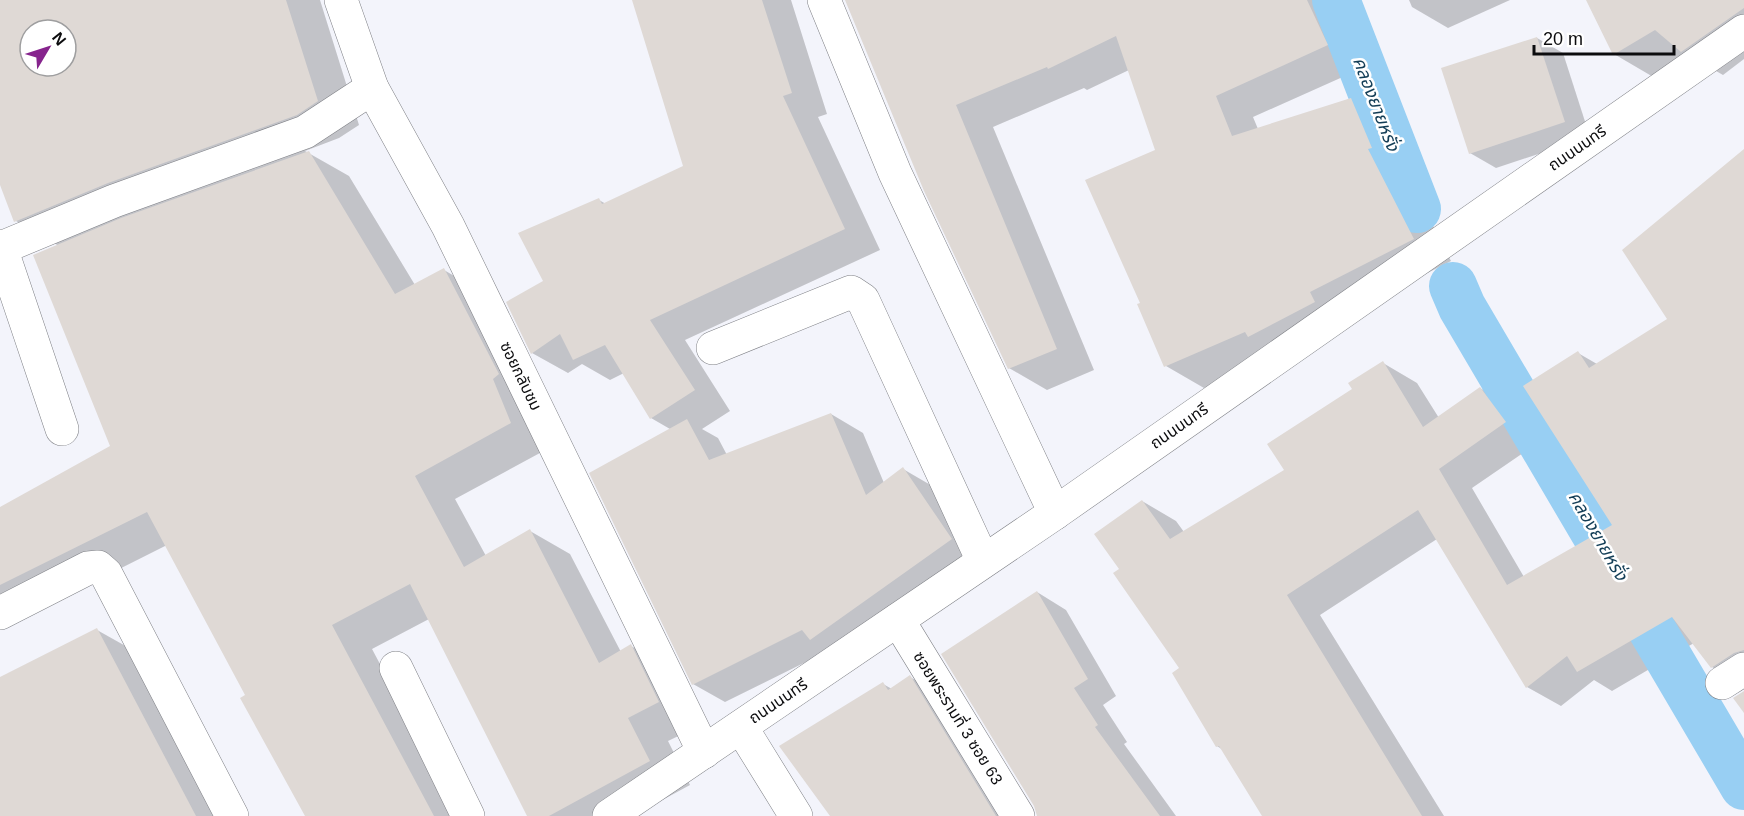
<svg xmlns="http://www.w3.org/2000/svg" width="1744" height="816" viewBox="0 0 1744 816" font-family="Helvetica,'Noto Sans Thai',sans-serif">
<rect width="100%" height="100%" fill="#f3f4fb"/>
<!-- shadow -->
<g fill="#0003" fill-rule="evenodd">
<path d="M0,0H320L359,125L339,138L305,151L349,176L415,285L444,270L485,294L551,447L455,499L486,556L530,531L570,554L621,652L631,646L671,669L699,726L668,741L690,785L633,816H529L429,619L372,649L461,816H307L247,695L167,545L0,629V509L112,447L59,246L16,221L0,181ZM30,30H66V66H30Z"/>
<path d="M634,0H791L827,114L818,117L880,250L685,340L730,411L702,429L718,438L727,455L831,414L863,433L884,483L903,469L934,487L983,557L830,650L725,702L693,684L670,429L651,418L624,373L610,380L582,364L568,373L532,353L545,282L599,200L606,204L685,167Z"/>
<path d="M846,0H1335L1365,67L1253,117L1258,129L1350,99L1388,121L1409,169L1405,171L1451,261L1347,314L1281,354L1204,388L1166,366L1142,304L1157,150L1129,70L1087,90L1084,88L993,127L1094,370L1047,390L1009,368Z"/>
<path d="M1409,0H1510L1448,28L1412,7Z"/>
<path d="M1587,0H1744V59L1723,75L1690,56L1655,78L1614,54Z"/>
<path d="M1537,38L1563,53L1590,137L1496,168L1470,153Z"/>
<path d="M1744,151V686L1712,667L1694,643L1612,691L1594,680L1561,706L1527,687L1437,539L1320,615L1444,816H1266L1223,750L1217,746L1181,669L1121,570L1142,501L1176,521L1184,532L1286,471L1354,389L1383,363L1417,383L1439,418L1480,388L1514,408L1539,442L1472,488L1524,577L1614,525L1578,353L1597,364L1669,320Z"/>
<path d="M1037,592L1066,610L1116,696L1103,705L1127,742L1124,744L1176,816H1038Z"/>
<path d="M97,630L138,653L224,816H0V678Z"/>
<path d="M910,677L940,694L1014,816H832L883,684L892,689Z"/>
</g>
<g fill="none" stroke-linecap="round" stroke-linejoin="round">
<!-- canal -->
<g stroke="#98cff3" stroke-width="48">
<path d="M1336,0L1417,209"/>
<path d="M1453,286L1462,307L1744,786"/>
</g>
</g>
<!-- building -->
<g fill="#dfd9d5" fill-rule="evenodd">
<path d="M0,0H286L318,101L297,115L108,183L14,222L0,185ZM30,30H66V66H30Z"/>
<path d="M632,0H762L792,93L783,96L845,229L650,320L695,390L650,419L605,345L573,360L560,334L531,354L506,302L543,281L518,233L599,198L602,204L683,166Z"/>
<path d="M845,0H1307L1328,45L1216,96L1232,136L1351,98L1372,148L1368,149L1414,239L1310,292L1315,302L1248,337L1245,332L1164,367L1137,304L1140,303L1085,180L1155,150L1116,36L1048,69L1047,67L956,105L1057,349L1008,369L924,191Z"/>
<path d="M1586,0H1744V8L1681,52L1655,30L1613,55Z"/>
<path d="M1537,37L1565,122L1469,154L1441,68Z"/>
<path d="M1744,149V650L1734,653L1711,668L1672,617L1577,672L1567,656L1526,688L1418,510L1287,595L1422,816H1262L1219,746L1216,747L1172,673L1179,668L1113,573L1119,569L1094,534L1142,500L1170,539L1284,470L1267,444L1352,389L1348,383L1383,361L1423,427L1480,387L1506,422L1439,469L1507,585L1612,525L1523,386L1578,351L1589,368L1667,319L1622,250Z"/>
<path d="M309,151L395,294L444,268L499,374L493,379L511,423L415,476L464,567L530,529L599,663L631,644L659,702L628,718L650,761L549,816H527L410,584L332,625L434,816H305L240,698L245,695L147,512L0,585V507L110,446L33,255L121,218Z"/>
<path d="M831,413L866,495L903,467L952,539L810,640L802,630L692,685L589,473L687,419L709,460Z"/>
<path d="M1037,591L1088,679L1074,688L1098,725L1095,727L1160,816H1037L1034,806L941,654Z"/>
<path d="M97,628L196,816H0V677Z"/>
<path d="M910,675L996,816H830L779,746L883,682L888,690Z"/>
<path d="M1744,691V713L1733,698Z"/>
</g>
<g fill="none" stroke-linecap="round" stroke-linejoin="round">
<defs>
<g id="minor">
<path d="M341,0L372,88L448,226L704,752"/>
<path d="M824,0L895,173L1055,513"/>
<path d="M0,246L1,248L114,201L305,132L372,88"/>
<path d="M1,248L62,429"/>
<path d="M713,348L851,292L863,300L983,561"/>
<path d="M0,613L88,568L98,567L106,574L232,816"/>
<path d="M898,620L1018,816"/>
<path d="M396,668L468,816"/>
<path d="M1722,683L1744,669"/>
<path d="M741,727L796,816"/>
<path d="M609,816L1055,513L1744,31"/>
</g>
</defs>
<!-- minor casing -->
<use href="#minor" stroke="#7f8086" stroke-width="34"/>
<!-- minor -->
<use href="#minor" stroke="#fff" stroke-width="33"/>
</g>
<g text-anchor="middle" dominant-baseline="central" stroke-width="5" stroke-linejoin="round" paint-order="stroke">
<!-- street labels -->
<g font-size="16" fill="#0c0c0e" stroke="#fff">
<text transform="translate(1577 148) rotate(-35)">ถนนนนทรี</text>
<text transform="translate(521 376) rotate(64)">ซอยกลับชม</text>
<text transform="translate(1179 426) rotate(-35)">ถนนนนทรี</text>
<text transform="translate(778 701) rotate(-34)">ถนนนนทรี</text>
<text transform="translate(958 718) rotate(58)">ซอยพระรามที่ 3 ซอย 63</text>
</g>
<!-- water labels -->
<g font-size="18" font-style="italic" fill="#133e57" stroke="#fff">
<text transform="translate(1376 104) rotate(69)">คลองยายหรั่ง</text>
<text transform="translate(1598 536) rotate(60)">คลองยายหรั่ง</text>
</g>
</g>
<!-- north arrow -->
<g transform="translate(48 48) rotate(51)"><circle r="28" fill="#ffffff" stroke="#9e9e9f" stroke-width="1.5"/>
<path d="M0-4.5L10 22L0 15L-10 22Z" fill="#86248d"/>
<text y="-9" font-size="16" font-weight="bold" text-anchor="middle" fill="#0c0c0e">N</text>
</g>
<!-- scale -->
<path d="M1534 45v9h140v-9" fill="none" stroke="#0c0c0e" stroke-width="3"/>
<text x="1543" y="45" font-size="18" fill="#0c0c0e" stroke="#ffffff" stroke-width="4.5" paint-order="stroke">20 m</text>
</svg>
